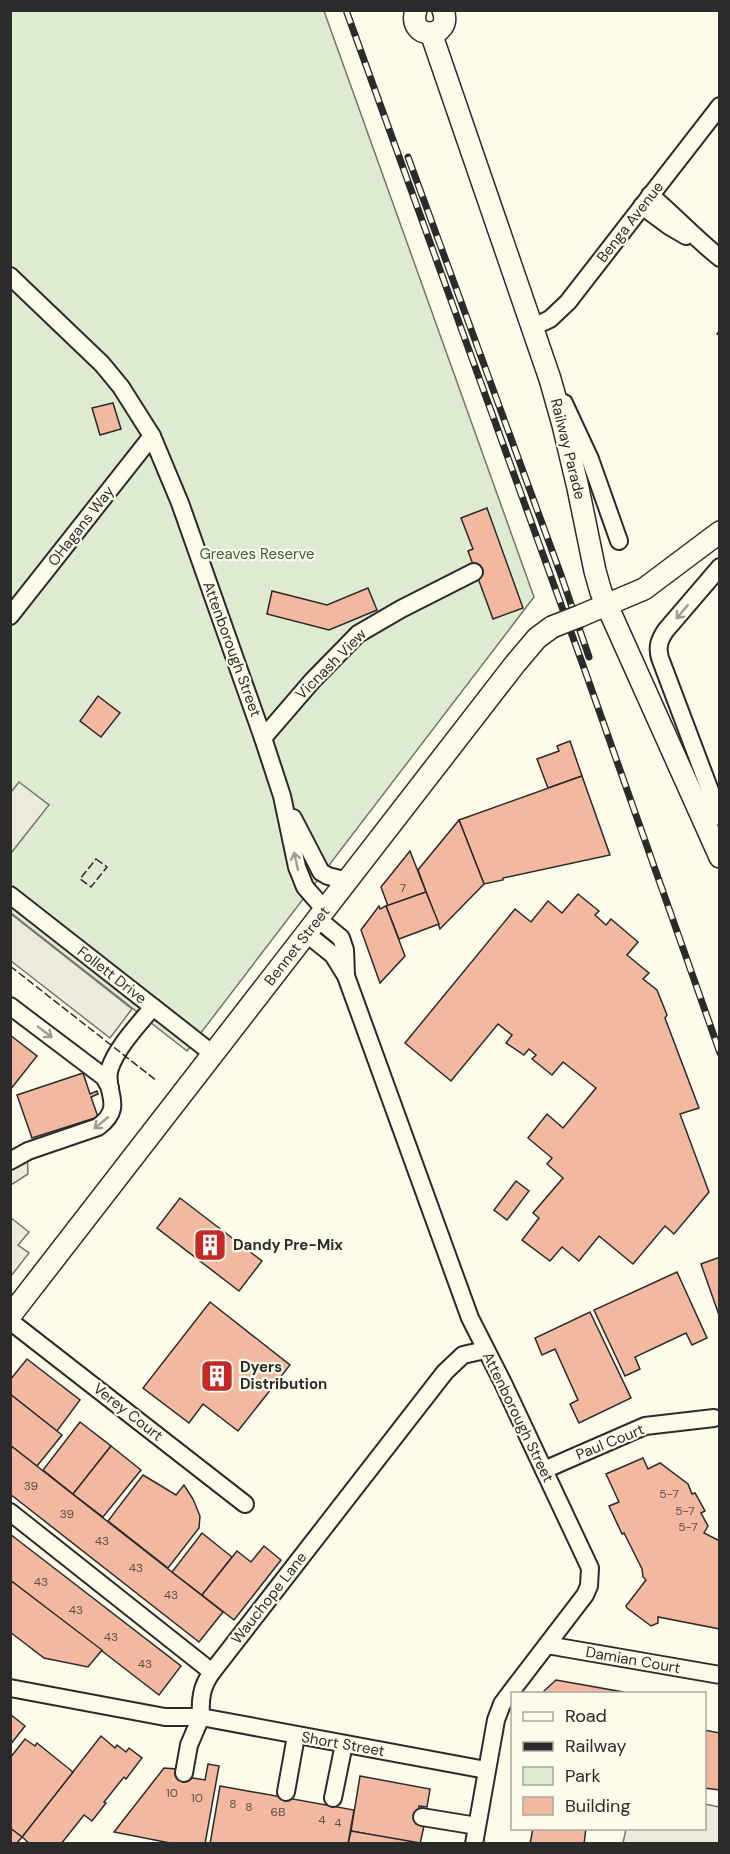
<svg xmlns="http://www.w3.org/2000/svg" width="730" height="1854" viewBox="0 0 730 1854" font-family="'DM Sans',sans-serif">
<rect width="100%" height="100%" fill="#fdfbea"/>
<!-- green -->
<path fill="#deebd1" stroke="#74746e" stroke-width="1.5" d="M11,11H324L534,597L187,1051L11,913Z"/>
<!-- parking -->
<g fill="#eceadb" stroke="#74746e" stroke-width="1.5">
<path d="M19,782L49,805L11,853V792Z"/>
<path d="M11,914L132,1009L110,1038L11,961Z"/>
<path d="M27,1152L28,1174L11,1185L10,1161Z"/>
<path d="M11,1218L29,1232L18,1245L29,1253L11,1276Z"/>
<path d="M705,1804L719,1807V1843H623L626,1829L704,1828Z"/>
</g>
<!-- building -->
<g fill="#f2b8a0" stroke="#2b2b2b" stroke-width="1.5">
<path d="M113,403L121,429L100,435L92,408Z"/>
<path d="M487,508L523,608L493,619L468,551L473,549L461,518Z"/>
<path d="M368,588L377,610L329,630L267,614L272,591L327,605Z"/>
<path d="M98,696L120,713L101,737L80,721Z"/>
<path d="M570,741L582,776L548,788L537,759L559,751L557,746Z"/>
<path d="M582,776L610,855L503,878V880L484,884L459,820Z"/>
<path d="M459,820L484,884L440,929L418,870Z"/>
<path d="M410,851L426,892L388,906L381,887Z"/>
<path d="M426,892L439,924L399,939L386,906Z"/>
<path d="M578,894L599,911L595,915L606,925L611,919L638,942L627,955L649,973L643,979L657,990L667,1015L665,1018L699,1108L680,1114L709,1192L674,1234L665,1226L633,1264L599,1236L579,1261L562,1247L550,1261L522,1240L539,1218L533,1213L563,1178L547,1164L552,1158L528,1138L547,1114L563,1128L596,1088L563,1062L552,1075L532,1059L536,1055L529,1049L524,1055L506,1043L512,1035L498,1024L451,1081L405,1043L515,909L531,922L548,901L562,913Z"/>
<path d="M379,906L380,909L386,906L405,956L380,983L361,930Z"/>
<path d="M10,1035L37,1056L10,1090Z"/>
<path d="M83,1073L90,1094L97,1091L98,1094L91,1097L98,1117L32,1138L17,1095Z"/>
<path d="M516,1181L529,1191L507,1220L494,1210Z"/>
<path d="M180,1198L262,1261L239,1291L157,1228Z"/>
<path d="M720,1257V1318L701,1264Z"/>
<path d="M677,1272L707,1338L692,1345L686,1333L635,1357L640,1369L625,1376L594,1310Z"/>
<path d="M210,1302L290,1365L238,1431L203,1404L189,1423L143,1388Z"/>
<path d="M590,1312L631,1398L579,1423L570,1404L578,1400L555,1349L542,1355L535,1338Z"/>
<path d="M27,1359L80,1400L57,1431L10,1394V1380Z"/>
<path d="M10,1394L62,1435L37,1466L10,1445Z"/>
<path d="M80,1422L111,1446L73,1494L43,1470Z"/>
<path d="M10,1445L223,1612L199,1642L10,1494Z"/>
<path d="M111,1446L141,1470L103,1517L73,1494Z"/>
<path d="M643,1458L648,1469L660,1463L688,1484L692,1494L695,1493L705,1511L701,1513L708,1526L704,1533L720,1541V1629L658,1617V1623L651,1626L627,1608L626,1606L646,1580L643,1577L642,1569L624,1533L622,1534L609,1506L619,1502L606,1474Z"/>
<path d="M143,1475L176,1495L184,1485L193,1499L200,1516L199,1528L168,1568L108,1521Z"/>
<path d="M202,1533L232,1557L202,1595L172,1572Z"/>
<path d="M10,1534L181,1666L159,1695L10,1580Z"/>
<path d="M264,1546L281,1560L234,1620L202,1595L237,1551L251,1562Z"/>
<path d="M10,1580L102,1650L88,1667L44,1658L10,1632Z"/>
<path d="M556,1680L623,1692V1694H544V1691Z"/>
<path d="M10,1714L25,1726L10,1745Z"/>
<path d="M704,1730L720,1733V1790L704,1788Z"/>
<path d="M101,1736L115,1748L117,1745L126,1752L129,1748L142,1758L126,1779L124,1777L104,1802L106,1803L92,1821L84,1815L61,1844H30L22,1837Z"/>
<path d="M25,1739L35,1746L37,1743L73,1772L22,1837L10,1828V1758Z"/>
<path d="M208,1764L219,1766L205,1844H175L114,1832L164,1768L176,1769L175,1775L205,1780Z"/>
<path d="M360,1776L430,1789L427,1807L419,1806L416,1824L424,1826L420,1844L351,1831Z"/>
<path d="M220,1786L354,1810L348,1844H210Z"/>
<path d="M10,1828L22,1837L16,1844H10Z"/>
<path d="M533,1828H586L584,1844H530Z"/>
<path d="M351,1831L420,1843L421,1844H348Z"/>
</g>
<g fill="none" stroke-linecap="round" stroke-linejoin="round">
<defs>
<g id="minor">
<path d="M650,195C674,215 695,238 720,258"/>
<path d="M642,206L669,226L686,236"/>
<path d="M10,276L102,364L121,387L152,436L180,503L263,738L282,796L297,867L305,887L325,910"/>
<path d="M533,327L550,319L568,302L720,106"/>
<path d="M564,403L590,459L619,541"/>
<path d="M720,567L666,630C659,640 657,647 660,658L720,817"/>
<path d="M10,616L152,436"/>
<path d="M263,738L313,680L358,634L401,609L474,572"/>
<path d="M293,818L321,872L328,876L348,881"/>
<path d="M10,895L213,1054"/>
<path d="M318,919L341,938L345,950L346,975"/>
<path d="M307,934L333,955L346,976L470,1318L503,1383L590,1568L589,1586L585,1595L507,1697L502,1704L496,1720L474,1844"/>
<path d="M10,1006L104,1077L110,1088"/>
<path d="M10,1161L28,1151L98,1127C127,1106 102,1090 110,1068C117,1047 139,1024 153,1007"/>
<path d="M10,1321L245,1504"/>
<path d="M544,1470L645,1426L714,1418"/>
<path d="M10,1512L212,1672"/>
<path d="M547,1645L720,1675"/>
<path d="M10,1688L165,1717H201C200,1700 201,1687 212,1672L445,1372L463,1355L485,1350"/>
<path d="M184,1773L189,1745L201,1717L486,1770"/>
<path d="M286,1792L296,1736"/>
<path d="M333,1798L344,1744"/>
<path d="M422,1817L477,1826"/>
</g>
<g id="major">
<path d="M416,10C406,41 454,40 443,10"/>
<path d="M431,33L550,379L563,425L578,488L595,571L601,592L720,857"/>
<path d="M580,616L644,589L720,532"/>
<path d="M10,1316L515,664L537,638L552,627"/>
</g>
</defs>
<!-- minor casing -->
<use href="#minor" stroke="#2b2b2b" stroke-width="20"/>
<!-- major casing -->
<use href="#major" stroke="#2b2b2b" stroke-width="24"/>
<!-- minor -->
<use href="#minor" stroke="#fdfbea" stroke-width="16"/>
<!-- major -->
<use href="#major" stroke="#fdfbea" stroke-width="21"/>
<defs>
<g id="rail">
<path d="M346,10L584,668L720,1053"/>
<path d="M408,157L561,575L589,657"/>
</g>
</defs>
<!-- rail casing -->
<use href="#rail" stroke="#2b2b2b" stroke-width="7"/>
<!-- rail -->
<use href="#rail" stroke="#fdfbea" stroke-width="4.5" stroke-dasharray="14" stroke-linecap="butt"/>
<defs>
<path id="major-bridge" d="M552,627L580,616"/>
</defs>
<!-- major-bridge casing -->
<use href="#major-bridge" stroke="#2b2b2b" stroke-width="24" stroke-linecap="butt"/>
<!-- major-bridge -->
<use href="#major-bridge" stroke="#fdfbea" stroke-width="21"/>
<!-- fence -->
<g stroke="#2b2b2b" stroke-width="1.5" stroke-dasharray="8 3" stroke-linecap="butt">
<path d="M720,330L717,334L720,335"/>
<path d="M96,859L107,867L91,887L80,879Z"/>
<path d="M10,966L157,1081"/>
</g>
</g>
<!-- one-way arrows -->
<defs><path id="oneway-shaft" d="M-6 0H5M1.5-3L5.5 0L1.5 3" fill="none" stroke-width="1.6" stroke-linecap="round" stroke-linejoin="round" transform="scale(1.5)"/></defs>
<g stroke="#9e9d94">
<use href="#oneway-shaft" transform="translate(682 612) rotate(130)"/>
<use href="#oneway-shaft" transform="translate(296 861) rotate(-103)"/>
<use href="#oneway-shaft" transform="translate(45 1032) rotate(37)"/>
<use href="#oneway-shaft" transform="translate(101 1123) rotate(140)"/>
</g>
<!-- icons -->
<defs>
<symbol id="building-square" viewBox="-11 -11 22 22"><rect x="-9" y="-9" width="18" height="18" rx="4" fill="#c62828" stroke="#fdfbea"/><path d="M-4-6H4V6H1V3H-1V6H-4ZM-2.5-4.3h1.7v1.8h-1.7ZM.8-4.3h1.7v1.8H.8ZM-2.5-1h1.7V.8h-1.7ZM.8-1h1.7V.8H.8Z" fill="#fff"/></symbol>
</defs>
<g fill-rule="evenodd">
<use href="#building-square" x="191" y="1226" width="38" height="38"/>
<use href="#building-square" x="198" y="1357" width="38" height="38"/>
</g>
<g text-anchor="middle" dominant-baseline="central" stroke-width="4.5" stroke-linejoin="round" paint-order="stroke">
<!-- number labels -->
<g font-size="12" fill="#5d4e48">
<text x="403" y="888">7</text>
<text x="31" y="1486">39</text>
<text x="669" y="1494">5-7</text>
<text x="685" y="1511">5-7</text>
<text x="67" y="1514">39</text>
<text x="688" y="1527">5-7</text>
<text x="102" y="1541">43</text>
<text x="136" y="1568">43</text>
<text x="41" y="1582">43</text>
<text x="171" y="1595">43</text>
<text x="76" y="1610">43</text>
<text x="111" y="1637">43</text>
<text x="145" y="1664">43</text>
<text x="172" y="1793">10</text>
<text x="197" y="1798">10</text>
<text x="233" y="1804">8</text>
<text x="249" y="1807">8</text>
<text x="278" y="1812">6B</text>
<text x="322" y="1820">4</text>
<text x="338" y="1823">4</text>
</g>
<!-- street labels -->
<g font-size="15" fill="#2b2b2b" stroke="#fdfbea">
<text transform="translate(630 222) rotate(-52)">Benga Avenue</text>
<text transform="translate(568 449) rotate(76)">Railway Parade</text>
<text transform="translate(81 526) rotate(-52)">OHagans Way</text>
<text transform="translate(232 649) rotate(70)">Attenborough Street</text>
<text transform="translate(331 664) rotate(-45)">Vicnash View</text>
<text transform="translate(297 946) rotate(-52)">Bennet Street</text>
<text transform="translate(112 975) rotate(38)">Follett Drive</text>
<text transform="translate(128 1412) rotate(38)">Verey Court</text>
<text transform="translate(518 1417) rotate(64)">Attenborough Street</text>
<text transform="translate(610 1442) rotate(-22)">Paul Court</text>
<text transform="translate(269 1598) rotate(-52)">Wauchope Lane</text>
<text transform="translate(633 1660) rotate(10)">Damian Court</text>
<text transform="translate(343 1744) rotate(10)">Short Street</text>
</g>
<!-- park labels -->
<g font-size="15" fill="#34623c" stroke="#fdfbea">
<text x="257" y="554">Greaves Reserve</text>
</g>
<!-- poi labels -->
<g font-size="15" font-weight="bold" fill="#2b2b2b" stroke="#fdfbea" text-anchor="start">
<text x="233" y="1245">Dandy Pre-Mix</text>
<text x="240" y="1367">Dyers<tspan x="240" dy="17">Distribution</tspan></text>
</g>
</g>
<!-- border -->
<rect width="730" height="1854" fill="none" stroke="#2b2b2b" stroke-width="24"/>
<!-- legend -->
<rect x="511" y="1692" width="195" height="138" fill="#fdfbea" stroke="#a9a89e" stroke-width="1.5"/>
<rect x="523" y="1712" width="30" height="9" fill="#fdfbea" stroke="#a9a89e" stroke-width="1.5"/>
<text x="565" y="1722" font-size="18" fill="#2b2b2b">Road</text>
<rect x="523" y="1742" width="30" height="9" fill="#2b2b2b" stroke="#a9a89e" stroke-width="1.5"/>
<text x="565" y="1752" font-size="18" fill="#2b2b2b">Railway</text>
<rect x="523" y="1767" width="30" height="18" fill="#deebd1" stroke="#a9a89e" stroke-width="1.5"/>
<text x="565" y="1782" font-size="18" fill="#2b2b2b">Park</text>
<rect x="523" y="1797" width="30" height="18" fill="#f2b8a0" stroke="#a9a89e" stroke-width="1.5"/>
<text x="565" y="1812" font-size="18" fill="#2b2b2b">Building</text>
</svg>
